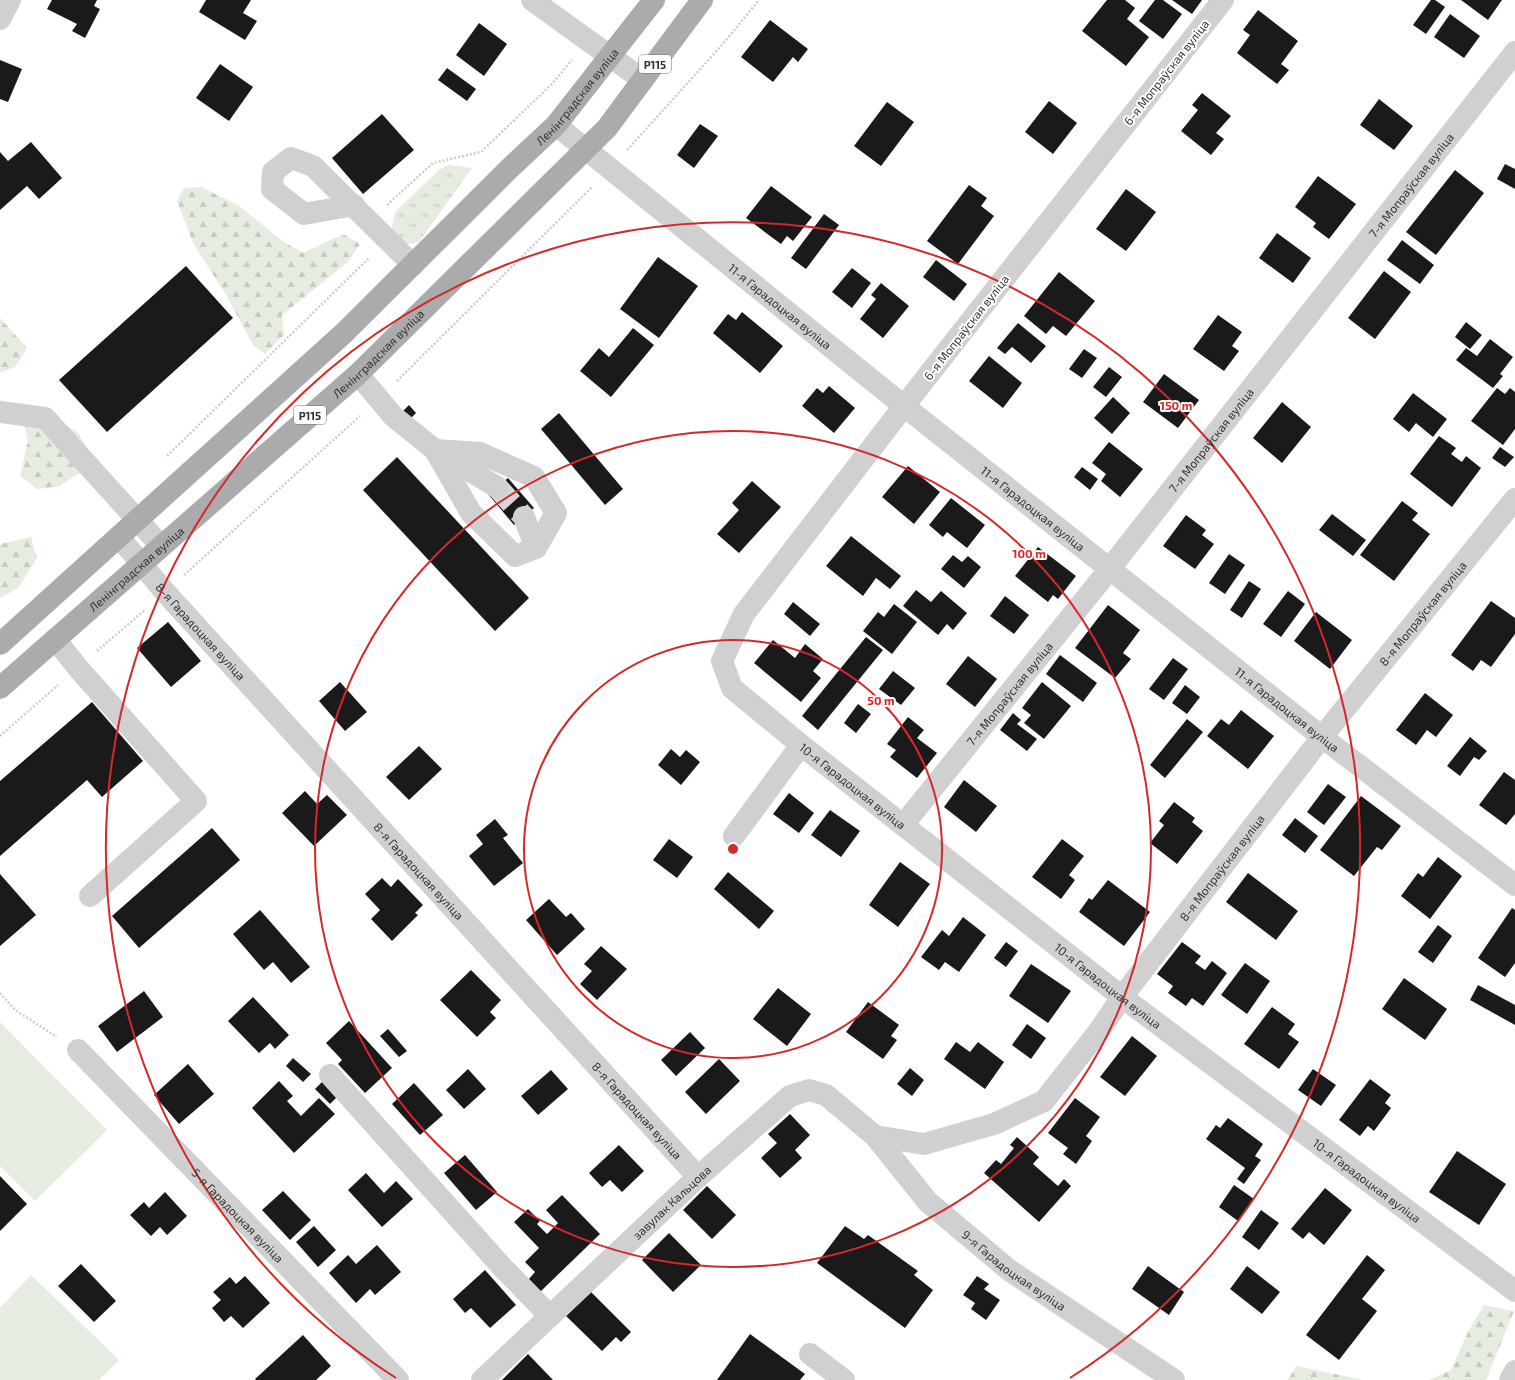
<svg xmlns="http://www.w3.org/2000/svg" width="1515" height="1380" viewBox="0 0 1515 1380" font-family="'Exo 2',sans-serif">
<defs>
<pattern id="grass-tufts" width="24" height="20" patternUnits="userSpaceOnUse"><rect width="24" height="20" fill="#e6ecdf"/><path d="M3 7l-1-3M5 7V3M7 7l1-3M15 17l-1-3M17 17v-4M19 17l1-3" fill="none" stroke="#c6cbc0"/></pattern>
<pattern id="forest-firs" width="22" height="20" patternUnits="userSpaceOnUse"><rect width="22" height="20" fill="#e6ecdf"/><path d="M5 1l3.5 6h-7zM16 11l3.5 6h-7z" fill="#c6cbc0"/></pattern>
</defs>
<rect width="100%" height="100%" fill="#fff"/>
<!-- grass -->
<path fill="url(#grass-tufts)" d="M449,165L472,168L419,242C403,246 401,243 391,231L395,212L440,169Z"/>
<!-- forest -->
<g fill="url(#forest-firs)">
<path d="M201,187L239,206L285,243L303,253L343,234L360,244L348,262L282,315L284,335L265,354L253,345L228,298L193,243L177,201L184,188Z"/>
<path d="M0,318L27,348L15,367L0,373Z"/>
<path d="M36,408L77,432L88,449L81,472L58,487L37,489L20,476L28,441L23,419Z"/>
<path d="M31,537L37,558L18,588L0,598V544Z"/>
<path d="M1484,1305L1514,1311L1486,1380H1429L1451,1370L1468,1332Z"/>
<path d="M1296,1366L1364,1380H1288Z"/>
</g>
<!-- park -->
<g fill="#e6ecdf">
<path d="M0,1022L107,1130L35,1201L0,1166Z"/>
<path d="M31,1275L119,1360L99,1380H0V1308Z"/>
</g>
<!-- building -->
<g fill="#1a1a1a">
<path d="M52,0H97L94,6L100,9L85,38L72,31L77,24L47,9Z"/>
<path d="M206,0H251L243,13L257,21L245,40L199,12Z"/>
<path d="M1107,0H1125L1135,8L1127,19L1149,37L1126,66L1082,31Z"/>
<path d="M1155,0H1163L1182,14L1163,39L1139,21Z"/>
<path d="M1172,0H1202L1192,14Z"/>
<path d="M1431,0H1435L1445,7L1426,34L1413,25Z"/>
<path d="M1461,0H1502L1488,20Z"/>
<path d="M1258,10L1298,41L1281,64L1289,70L1277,84L1237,53L1250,35L1243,30Z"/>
<path d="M1450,14L1480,36L1464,58L1434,37Z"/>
<path d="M770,20L808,49L798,62L793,57L773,82L741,57Z"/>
<path d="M479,23L507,44L484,76L456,55Z"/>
<path d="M0,60L22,69L8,102L0,99Z"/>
<path d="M220,64L253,87L229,121L196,98Z"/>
<path d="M447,68L476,89L467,101L438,80Z"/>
<path d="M1202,93L1231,116L1216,133L1224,139L1211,155L1181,131L1198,110L1192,105Z"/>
<path d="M1379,99L1413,126L1394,150L1360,125Z"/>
<path d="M1049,101L1077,123L1053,154L1025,132Z"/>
<path d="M887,102L914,122L881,166L854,146Z"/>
<path d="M382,114L414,150L363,194L332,158Z"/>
<path d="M700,124L718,136L694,168L677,155Z"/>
<path d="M31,142L62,178L39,199L27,186L0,210V152L8,161Z"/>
<path d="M1505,164L1515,169V189L1497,179Z"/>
<path d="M1455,170L1484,193L1436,255L1406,232Z"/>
<path d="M1318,176L1356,204L1329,239L1313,227L1316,223L1295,207Z"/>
<path d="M969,185L987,198L981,206L994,216L958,264L927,241Z"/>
<path d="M771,186L812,217L793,241L787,236L781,244L746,218Z"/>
<path d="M1126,189L1156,212L1126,251L1096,229Z"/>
<path d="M824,214L839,225L806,269L791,258Z"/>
<path d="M1277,233L1311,258L1293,283L1259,258Z"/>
<path d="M1402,240L1434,265L1420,284L1387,260Z"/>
<path d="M658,257L698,286L659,338L620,309Z"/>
<path d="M936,260L967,284L954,301L923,277Z"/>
<path d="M186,266L233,318L107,432L59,380Z"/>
<path d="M852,268L871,283L852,308L832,292Z"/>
<path d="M1384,271L1411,292L1375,339L1348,318Z"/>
<path d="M1059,272L1095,301L1066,336L1053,326L1046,334L1024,316Z"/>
<path d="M881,283L909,306L883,338L860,319L876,299L871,295Z"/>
<path d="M742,312L783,346L760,373L713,333L728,314L736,320Z"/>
<path d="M1218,315L1242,332L1232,346L1239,351L1224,371L1193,349Z"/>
<path d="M1466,322L1482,335L1470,349L1455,337Z"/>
<path d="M1018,323L1046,346L1031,363L1012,347L1005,354L997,348Z"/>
<path d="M633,328L654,345L611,397L580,371L599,348L609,357Z"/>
<path d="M1490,339L1513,357L1500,374L1503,376L1493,388L1456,360L1466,348L1477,356Z"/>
<path d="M1084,349L1097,358L1082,378L1069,369Z"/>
<path d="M989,356L1022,383L1003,408L969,381Z"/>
<path d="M1109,367L1122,377L1106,397L1093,387Z"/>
<path d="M1164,374L1199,400L1178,428L1143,402Z"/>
<path d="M829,386L855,408L834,433L802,406L817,388L823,393Z"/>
<path d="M1497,388L1505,394L1510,388L1515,392V429L1503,445L1471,421Z"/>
<path d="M1413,393L1447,419L1433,437L1416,423L1409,432L1393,419Z"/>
<path d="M1113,397L1130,413L1112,434L1094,418Z"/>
<path d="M1282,402L1311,427L1282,463L1253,438Z"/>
<path d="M409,405L416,413L409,420L402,412Z"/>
<path d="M559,413L623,489L605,505L541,429Z"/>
<path d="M1439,436L1456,448L1451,454L1462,462L1466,456L1481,468L1452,507L1410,474Z"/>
<path d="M1109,442L1143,469L1120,497L1101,481L1106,474L1092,463Z"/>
<path d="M1500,447L1514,457L1505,467L1492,458Z"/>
<path d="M397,457L529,598L495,631L363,490Z"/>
<path d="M908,466L940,492L914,524L882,497Z"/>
<path d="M1082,467L1098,479L1090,490L1074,477Z"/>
<path d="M508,478L534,508L514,525L488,494Z"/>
<path d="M752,481L781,507L739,553L717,534L739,510L732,503Z"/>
<path d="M951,498L985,525L967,548L947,532L943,537L929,525Z"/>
<path d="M1402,501L1418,513L1412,520L1430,534L1394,581L1360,555Z"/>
<path d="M1332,514L1366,540L1353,556L1319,530Z"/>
<path d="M1186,515L1206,530L1202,535L1214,544L1195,569L1163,546Z"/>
<path d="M851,536L901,576L890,589L876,578L863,596L826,566Z"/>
<path d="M1038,547L1076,576L1058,599L1053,595L1048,602L1015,576Z"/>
<path d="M1229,554L1245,565L1225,594L1209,583Z"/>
<path d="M953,555L962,562L968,556L981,567L964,588L941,569Z"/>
<path d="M1249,581L1261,589L1242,618L1230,610Z"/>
<path d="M916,590L931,602L941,591L967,613L953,630L947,624L938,635L903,606Z"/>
<path d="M1288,591L1305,604L1281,637L1263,624Z"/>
<path d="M1005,596L1029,615L1014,634L990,616Z"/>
<path d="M1491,601L1515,618V634L1491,667L1481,660L1473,671L1451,655Z"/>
<path d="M793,602L820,624L810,636L784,614Z"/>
<path d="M894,604L917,622L892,654L863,631L878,612L884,617Z"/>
<path d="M1108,605L1140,630L1123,653L1131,659L1115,678L1075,648Z"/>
<path d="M1316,612L1352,640L1330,669L1294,641Z"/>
<path d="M168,622L201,661L171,687L137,648Z"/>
<path d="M866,637L883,650L818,730L802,716Z"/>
<path d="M773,640L795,658L805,644L823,659L813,671L821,678L801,702L754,663Z"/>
<path d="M1060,655L1097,683L1083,702L1046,674Z"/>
<path d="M968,656L997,679L975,707L946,684Z"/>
<path d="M1173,658L1188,669L1164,700L1149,689Z"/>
<path d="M893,671L915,688L901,705L879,689Z"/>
<path d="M340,682L367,712L345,731L319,701Z"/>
<path d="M1042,682L1071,706L1044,739L1024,723L1031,715L1022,708Z"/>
<path d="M1185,685L1200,697L1187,714L1172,703Z"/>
<path d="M1425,693L1453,715L1436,737L1427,730L1416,745L1396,730Z"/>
<path d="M92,702L143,761L102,797L87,780L0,856V781Z"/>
<path d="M858,704L871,714L856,733L844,723Z"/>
<path d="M1241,710L1274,736L1248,769L1207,736L1221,719L1229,725Z"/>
<path d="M1013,713L1021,720L1017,724L1037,739L1027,751L1000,730Z"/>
<path d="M908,717L924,730L917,738L937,753L917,778L890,757L896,750L887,744Z"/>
<path d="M1187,719L1203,732L1165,778L1150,765Z"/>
<path d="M1470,737L1487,751L1479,760L1474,757L1460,776L1447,766Z"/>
<path d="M419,746L442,769L409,800L386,777Z"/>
<path d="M671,749L680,757L686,750L700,762L681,785L658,765Z"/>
<path d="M1504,772L1515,780V814L1506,825L1479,805Z"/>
<path d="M964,780L997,806L976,832L944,807Z"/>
<path d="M1328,784L1346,797L1324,825L1307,812Z"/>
<path d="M305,791L317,804L327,795L347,815L314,846L282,813Z"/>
<path d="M789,793L814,813L799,833L773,814Z"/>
<path d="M1361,796L1401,826L1382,850L1377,847L1354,876L1320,850Z"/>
<path d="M1174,802L1195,818L1192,822L1203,831L1177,864L1150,843L1164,825L1159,821Z"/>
<path d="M830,810L860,831L841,857L811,835Z"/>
<path d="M1295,818L1318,836L1305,853L1282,835Z"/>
<path d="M495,819L508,835L503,838L523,863L494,886L469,856L483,844L476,835Z"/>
<path d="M212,828L240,860L139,948L112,916Z"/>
<path d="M669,839L693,857L677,878L653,860Z"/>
<path d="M1062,839L1084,856L1069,875L1075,880L1061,899L1032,877Z"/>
<path d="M1438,857L1462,876L1430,919L1401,896L1418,873L1423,877Z"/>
<path d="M900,862L930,884L898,927L869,905Z"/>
<path d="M728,872L774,911L759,929L714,889Z"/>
<path d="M1248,873L1298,911L1276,940L1226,902Z"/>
<path d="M0,874L36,915L0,946Z"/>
<path d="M382,878L391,887L398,879L423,905L415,913L418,915L392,941L371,919L380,910L365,894Z"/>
<path d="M1108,880L1150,912L1124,946L1079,912L1089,898L1092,900Z"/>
<path d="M549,899L566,917L571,913L585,929L557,955L526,920Z"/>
<path d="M1512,908L1515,910V963L1505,977L1478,958Z"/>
<path d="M260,910L310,967L291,983L273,962L264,970L233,934Z"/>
<path d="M963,917L986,935L959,972L945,962L939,970L921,957L942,930L949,936Z"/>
<path d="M1438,925L1452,936L1433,963L1418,952Z"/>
<path d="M1006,942L1018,951L1006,967L994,958Z"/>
<path d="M1182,942L1201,956L1195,963L1205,970L1212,961L1227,973L1203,1006L1192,998L1186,1006L1168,993L1173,986L1157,974Z"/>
<path d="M601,946L627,969L597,1000L580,984L592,971L584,964Z"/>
<path d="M1245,963L1270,981L1247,1014L1221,995Z"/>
<path d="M1031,964L1071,991L1048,1023L1009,996Z"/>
<path d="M471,970L501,1000L490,1012L496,1018L477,1037L440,1000Z"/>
<path d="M1404,978L1447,1009L1425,1040L1382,1009Z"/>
<path d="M1478,985L1515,1005V1025L1470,1000Z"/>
<path d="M778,988L811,1014L787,1046L753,1019Z"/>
<path d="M144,991L163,1017L117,1052L98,1026Z"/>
<path d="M253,997L289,1035L275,1049L270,1043L259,1053L228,1021Z"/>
<path d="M868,1002L899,1025L891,1036L897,1040L883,1059L846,1032Z"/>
<path d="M1272,1007L1295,1024L1288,1034L1299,1042L1279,1069L1244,1044Z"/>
<path d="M349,1021L392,1068L365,1093L338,1064L342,1060L326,1043Z"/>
<path d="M1027,1024L1046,1038L1031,1059L1012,1045Z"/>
<path d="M388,1029L407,1051L399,1057L380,1036Z"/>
<path d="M690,1032L705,1048L676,1076L661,1060Z"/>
<path d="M1132,1036L1157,1056L1125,1096L1100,1077Z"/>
<path d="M956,1042L970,1052L978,1042L1004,1062L985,1089L944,1059Z"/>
<path d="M293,1058L311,1074L303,1082L286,1066Z"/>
<path d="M719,1059L740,1081L706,1114L685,1092Z"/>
<path d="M188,1064L214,1094L179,1124L154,1095Z"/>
<path d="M910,1068L924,1080L912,1096L897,1084Z"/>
<path d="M468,1069L486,1089L464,1109L446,1090Z"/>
<path d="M1313,1069L1336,1085L1321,1106L1298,1090Z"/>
<path d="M551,1070L568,1089L538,1115L521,1096Z"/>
<path d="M1370,1079L1391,1095L1385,1103L1391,1108L1374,1131L1368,1126L1360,1136L1339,1120Z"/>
<path d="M279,1081L293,1096L287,1101L301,1116L319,1098L335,1114L294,1153L252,1108Z"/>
<path d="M323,1081L338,1096L330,1104L315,1089Z"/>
<path d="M414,1083L443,1115L420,1135L392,1104Z"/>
<path d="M1075,1098L1100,1117L1086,1136L1092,1141L1076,1164L1063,1154L1068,1148L1048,1133Z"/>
<path d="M790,1114L810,1135L795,1150L802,1158L780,1178L761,1158L777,1143L768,1134Z"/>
<path d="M1228,1118L1263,1144L1255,1156L1261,1160L1244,1184L1237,1179L1245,1168L1206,1139L1216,1125L1220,1128Z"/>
<path d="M1017,1137L1039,1157L1033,1164L1058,1186L1064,1179L1071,1186L1039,1222L984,1173L996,1160L1001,1164L1014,1148L1010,1145Z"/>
<path d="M619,1145L644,1171L622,1192L610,1180L602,1187L589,1173Z"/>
<path d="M1457,1151L1506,1184L1479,1225L1429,1192Z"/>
<path d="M465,1155L497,1192L476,1210L444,1173Z"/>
<path d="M366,1173L384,1193L396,1181L413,1199L382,1227L348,1190Z"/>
<path d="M0,1176L27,1204L0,1231Z"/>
<path d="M1234,1185L1254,1199L1238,1221L1219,1207Z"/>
<path d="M707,1186L736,1215L712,1239L683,1210Z"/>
<path d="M1325,1188L1352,1210L1324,1245L1309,1232L1303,1239L1291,1229Z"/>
<path d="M283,1191L311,1220L290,1240L262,1210Z"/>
<path d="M165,1192L187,1216L167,1235L160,1227L151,1236L130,1215L144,1202L149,1208Z"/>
<path d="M562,1195L600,1234L540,1292L528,1280L535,1272L525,1262L539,1248L514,1222L528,1209L540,1221L537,1224L547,1234L558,1223L546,1210Z"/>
<path d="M1261,1210L1279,1223L1259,1250L1242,1237Z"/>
<path d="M314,1226L336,1250L318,1267L296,1242Z"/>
<path d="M845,1226L864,1239L868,1235L918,1271L914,1275L933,1290L905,1328L817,1263Z"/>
<path d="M669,1233L701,1265L673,1292L642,1260Z"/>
<path d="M377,1245L401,1272L375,1295L370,1289L356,1303L329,1273L348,1255L356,1264Z"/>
<path d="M1367,1255L1385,1270L1362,1299L1377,1311L1339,1360L1306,1335Z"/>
<path d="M81,1264L116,1301L94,1322L58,1286Z"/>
<path d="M1148,1266L1184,1292L1169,1315L1132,1289Z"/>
<path d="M1247,1266L1280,1292L1262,1314L1230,1289Z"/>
<path d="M485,1270L516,1305L490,1328L471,1308L465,1313L453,1299Z"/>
<path d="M245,1276L270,1303L243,1328L231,1316L224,1322L212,1308L221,1300L213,1292L230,1277L236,1284Z"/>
<path d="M977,1276L989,1284L984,1289L1000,1300L986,1320L971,1309L975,1303L963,1295Z"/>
<path d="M591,1292L631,1332L621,1342L616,1337L602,1351L566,1316Z"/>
<path d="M750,1334L805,1374L800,1380H717Z"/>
<path d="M303,1335L331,1366L316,1380H256L255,1379Z"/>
<path d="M528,1354L553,1380H502Z"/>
</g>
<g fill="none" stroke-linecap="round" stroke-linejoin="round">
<!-- minor-tunnel -->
<path stroke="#d6d6d6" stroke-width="22" stroke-dasharray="22 11" stroke-linecap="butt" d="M497,487L524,517"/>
<!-- path -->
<g stroke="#cdcdcd" stroke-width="2.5" stroke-dasharray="2 2" stroke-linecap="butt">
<path d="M627,150L722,45L759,0"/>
<path d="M387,205L433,163L481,152L552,84L572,60"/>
<path d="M397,381L592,187"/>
<path d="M167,456L369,258"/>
<path d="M184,575L360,416"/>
<path d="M97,651L146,609"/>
<path d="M0,736L58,685"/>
<path d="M0,993L15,1010L57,1037"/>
</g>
<!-- minor -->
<g stroke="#d0d0d0" stroke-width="22">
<path d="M532,0L643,80"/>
<path id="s1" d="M1223,0L904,406L744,614L722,661L732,688L801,745L1122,997L1515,1291"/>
<path d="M0,19L10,0"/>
<path id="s2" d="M556,125L904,406L1322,737L1515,885"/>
<path d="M354,205L304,214L272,189L273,172L291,158L313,166L413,265"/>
<path d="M358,374L393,416L435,450L497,487"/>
<path d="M0,412L45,418L161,546"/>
<path d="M435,450L480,453L534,477L556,513L536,548L515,556L471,513Z"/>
<path d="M524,517L536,548"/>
<path id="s3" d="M119,537L165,592L698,1177"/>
<path d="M55,639L78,668L196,801L90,896"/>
<path id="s4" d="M903,825L1104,576L1515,52"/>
<path d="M734,836L801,745"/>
<path id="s5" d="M78,1050L398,1380"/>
<path d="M330,1075L504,1269L550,1316"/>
<path id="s6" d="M875,1136L924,1144L994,1124L1044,1101L1099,1031L1122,997L1322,737L1515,499"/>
<path d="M810,1354L844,1380"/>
<path id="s7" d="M482,1380L698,1177L790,1096L809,1090L826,1095L875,1136L928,1202L1009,1270L1174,1380"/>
<path d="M1510,1380L1515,1371"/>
</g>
<!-- major -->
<g stroke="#ababab" stroke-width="22">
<path id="s8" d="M0,644L344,333L510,168L556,125L654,0"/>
<path id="s9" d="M0,688L358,374L607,128L702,0"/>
</g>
</g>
<!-- distance rings -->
<g fill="none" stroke="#d62828" stroke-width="2">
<circle cx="733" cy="849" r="209"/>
<circle cx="733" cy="849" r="418"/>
<path d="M396 1378A627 627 0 1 1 1070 1378"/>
</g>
<g text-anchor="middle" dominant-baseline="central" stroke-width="4" stroke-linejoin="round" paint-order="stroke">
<!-- shield labels -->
<g fill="#fff" stroke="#707070" stroke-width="1">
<rect x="639" y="55" width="32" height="18" rx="3"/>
<rect x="294" y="406" width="32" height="18" rx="3"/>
</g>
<g font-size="11" font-weight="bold" fill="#333">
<text x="655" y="64">Р115</text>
<text x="310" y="415">Р115</text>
</g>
<!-- street labels -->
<g font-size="12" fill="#333" stroke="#fff">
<text transform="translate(1166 72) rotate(-52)">6-я Мопраўская вуліца</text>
<text stroke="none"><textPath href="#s8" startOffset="796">Ленінградская вуліца</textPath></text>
<text stroke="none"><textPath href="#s4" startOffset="817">7-я Мопраўская вуліца</textPath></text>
<text stroke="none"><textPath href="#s2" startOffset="288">11-я Гарадоцкая вуліца</textPath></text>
<text transform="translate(966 327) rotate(-52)">6-я Мопраўская вуліца</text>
<text stroke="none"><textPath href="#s9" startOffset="505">Ленінградская вуліца</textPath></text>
<text stroke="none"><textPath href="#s4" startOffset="493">7-я Мопраўская вуліца</textPath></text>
<text stroke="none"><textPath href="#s2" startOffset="612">11-я Гарадоцкая вуліца</textPath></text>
<text stroke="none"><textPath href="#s9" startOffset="181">Ленінградская вуліца</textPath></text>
<text stroke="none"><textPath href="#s6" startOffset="795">8-я Мопраўская вуліца</textPath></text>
<text stroke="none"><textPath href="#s3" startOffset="125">8-я Гарадоцкая вуліца</textPath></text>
<text stroke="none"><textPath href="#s4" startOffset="169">7-я Мопраўская вуліца</textPath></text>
<text stroke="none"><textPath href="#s2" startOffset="936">11-я Гарадоцкая вуліца</textPath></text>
<text stroke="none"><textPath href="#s1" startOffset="1015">10-я Гарадоцкая вуліца</textPath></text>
<text stroke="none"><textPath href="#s6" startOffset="471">8-я Мопраўская вуліца</textPath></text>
<text stroke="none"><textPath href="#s3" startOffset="449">8-я Гарадоцкая вуліца</textPath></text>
<text stroke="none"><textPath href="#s1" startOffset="1339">10-я Гарадоцкая вуліца</textPath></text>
<text stroke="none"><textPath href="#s3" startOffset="773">8-я Гарадоцкая вуліца</textPath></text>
<text stroke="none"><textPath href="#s1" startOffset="1663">10-я Гарадоцкая вуліца</textPath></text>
<text stroke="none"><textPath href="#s7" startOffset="260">завулак Кальцова</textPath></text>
<text stroke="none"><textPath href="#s5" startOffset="230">5-я Гарадоцкая вуліца</textPath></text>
<text stroke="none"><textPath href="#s7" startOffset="715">9-я Гарадоцкая вуліца</textPath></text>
</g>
</g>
<circle cx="733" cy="849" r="6" fill="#d62828" stroke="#fff" stroke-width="2"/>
<g font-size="12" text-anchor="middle" font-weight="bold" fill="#d62828" stroke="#fff" stroke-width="4" stroke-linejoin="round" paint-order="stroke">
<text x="1176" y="410">150 m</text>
<text x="1029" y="558">100 m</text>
<text x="881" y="705">50 m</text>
</g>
</svg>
